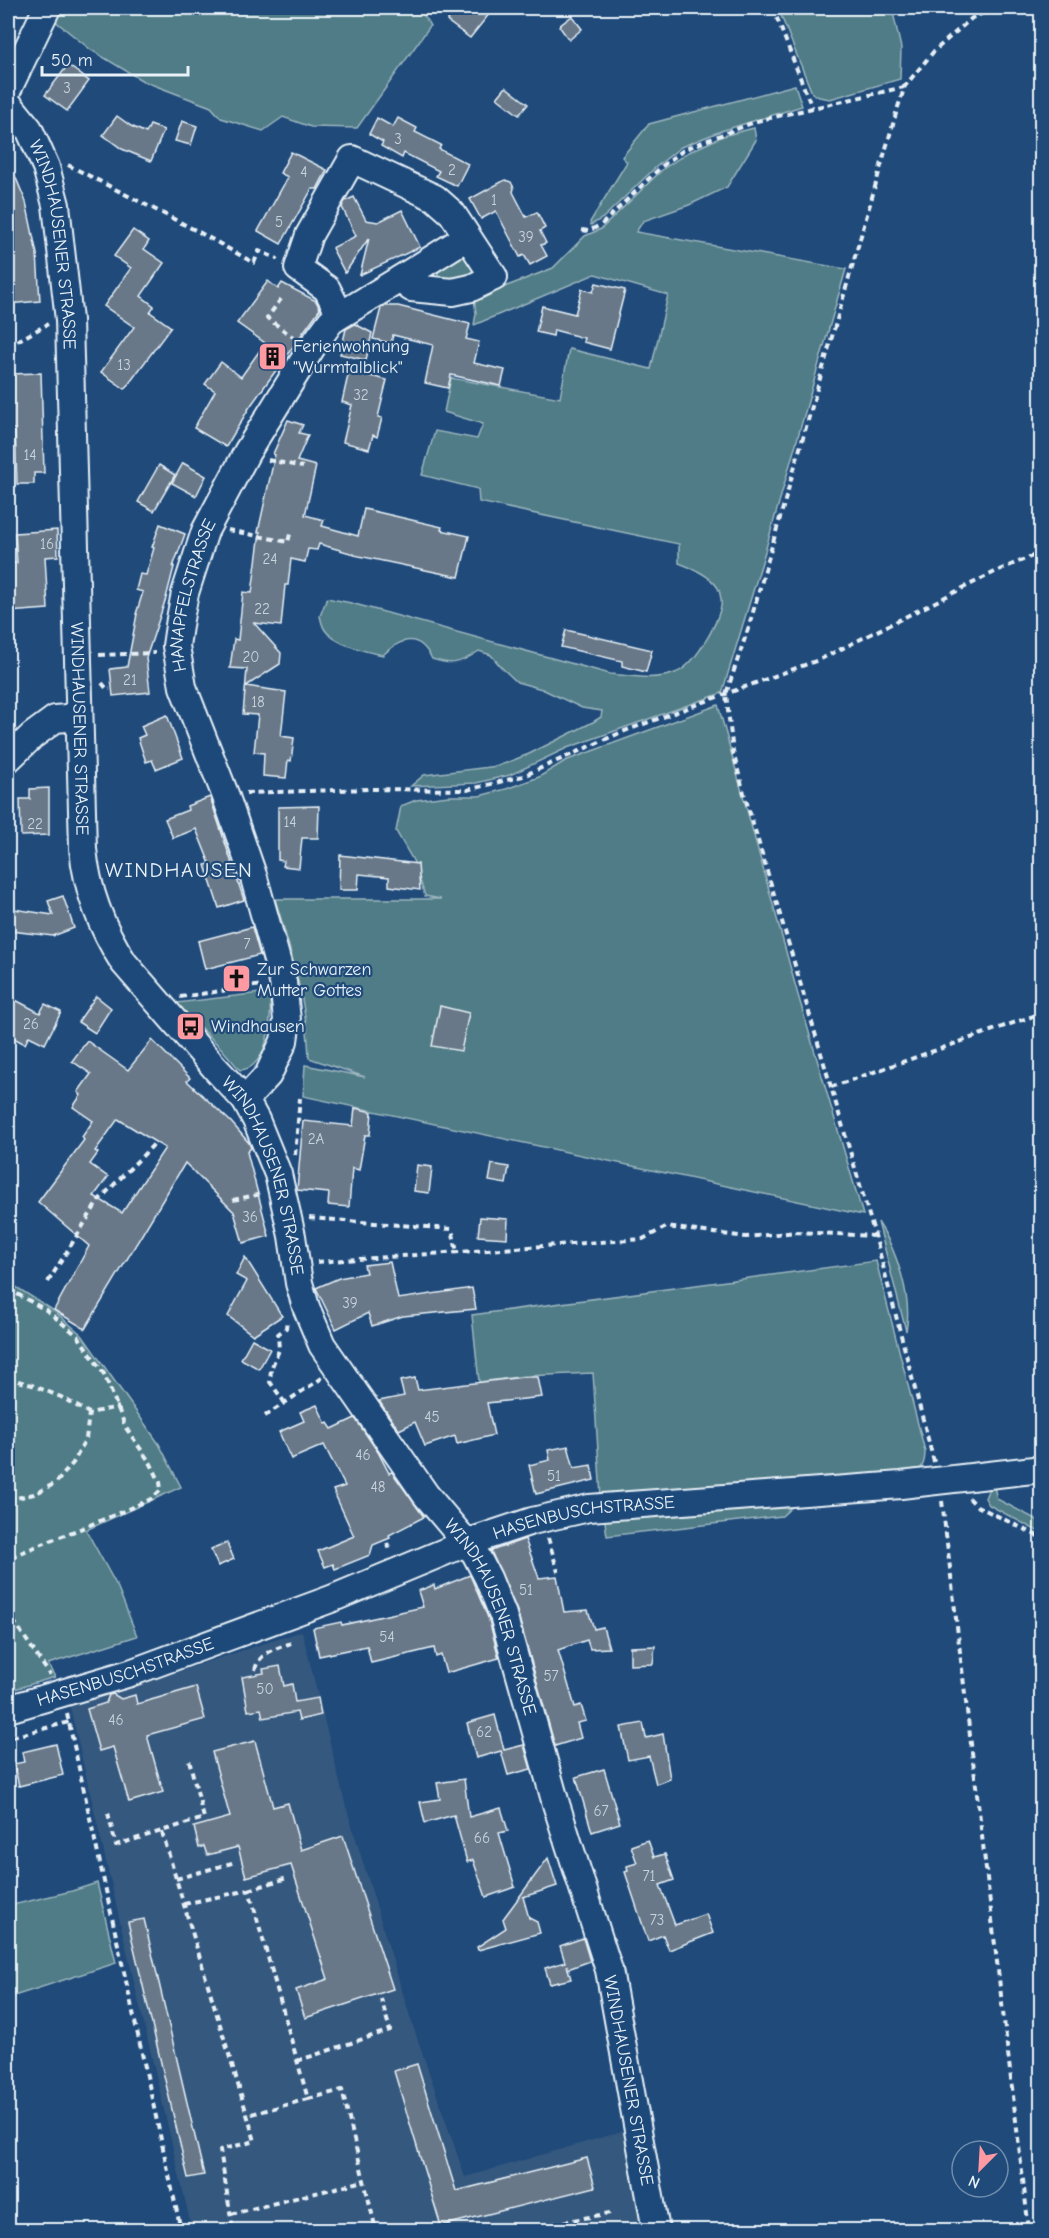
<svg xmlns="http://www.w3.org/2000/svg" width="1049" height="2238" viewBox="0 0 1049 2238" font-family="'Comic Neue',sans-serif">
<rect width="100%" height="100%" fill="#1f4a7a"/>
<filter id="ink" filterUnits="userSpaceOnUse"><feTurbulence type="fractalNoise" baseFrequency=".0167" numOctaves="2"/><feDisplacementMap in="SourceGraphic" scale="12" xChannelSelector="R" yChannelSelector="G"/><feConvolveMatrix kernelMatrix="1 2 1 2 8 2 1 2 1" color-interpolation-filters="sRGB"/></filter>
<g filter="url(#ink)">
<!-- built -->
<path fill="#35587e" d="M302,1631L345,1803L411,2020L465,2177L631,2129L647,2230H192L70,1707Z"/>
<!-- green -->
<g fill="#507c86" stroke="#9cb6bf" stroke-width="1.5">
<path d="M53,8H420L430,26L357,128L311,127L283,117L263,131L221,118L211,107L143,81L91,50L49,16Z"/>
<path d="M778,8H892L901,48L900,79L830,99L819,97L812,93Z"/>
<path d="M795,85L802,106L721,131L681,147L656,167L603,218L591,225L590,222L627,162L622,157L649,124Z"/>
<path d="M754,128L756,140L727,187L689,205L643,221L636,232L846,269L762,562L722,693L567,748L510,775L476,783L411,786L424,775L498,766L529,754L593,722L601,717L602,711L582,708L542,689L517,682L501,667L491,655L479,651C461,663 453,666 432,659C419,633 402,637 383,655C367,652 334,644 325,630C322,626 321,620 320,616L327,598L351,603L610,674C632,676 654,681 675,673C694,667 717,625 721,606C722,602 720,592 718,588C710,575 692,568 679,563V544L479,502L478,489L422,475L435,431L477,439L483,424L444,412L451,378L560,398L569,349L651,369L668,295L595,274L474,325L476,313L474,299L553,268L585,236L601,229L663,169L687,153L723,136Z"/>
<path d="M458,250L480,263L473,279L440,280L438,274V267Z"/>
<path d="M718,705L798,995L863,1215L303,1096L305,1065L365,1077L309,1058C307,1003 291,951 275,899H441L425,896L415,864L396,831L401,806L416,800L449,796H479L506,789L539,777L565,761Z"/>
<path d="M269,992C273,1015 269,1068 240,1070L220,1047L176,1003Z"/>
<path d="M878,1222C896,1249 913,1298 906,1331Z"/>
<path d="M876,1261L925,1451C925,1462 923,1468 914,1475L601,1497L593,1373L525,1376L479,1382L472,1315Z"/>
<path d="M8,1282L53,1310L82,1335L159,1444L181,1487L86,1530L118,1588L137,1636L48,1664L55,1677L8,1691Z"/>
<path d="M994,1487L997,1499L1041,1522V1533L989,1505L985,1498L988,1491Z"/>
<path d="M794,1505L782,1516L607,1536L604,1515Z"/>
<path d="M97,1883L116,1963L8,1998V1906L72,1891Z"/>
</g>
<!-- building -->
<g fill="#687888" stroke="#e8f1f8" stroke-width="1.5" fill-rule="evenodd">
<path d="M456,8H494L470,38L447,21Z"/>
<path d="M572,16L582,29L569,40L559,26Z"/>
<path d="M68,65L89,81L67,111L45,95Z"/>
<path d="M506,87L528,104L519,115L497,98Z"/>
<path d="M117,116L131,126L146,133L150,125L164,130L151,161L122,149L103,135Z"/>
<path d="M377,118L393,127L398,118L417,128L415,132L441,145L439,149L468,164L457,186L436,176L439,171L404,153L402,158L381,146L383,142L369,134Z"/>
<path d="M182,121L197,126L191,145L175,141Z"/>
<path d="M291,152L327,170L317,189H312L281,244L258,231L288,177L280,173Z"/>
<path d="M8,159L26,202L37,254L40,301L8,304V280L11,279L8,264Z"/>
<path d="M505,180L511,182L514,188L513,192L526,217L537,212L545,228L540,231L546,243L541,245L547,256L530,265L524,255L520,257L496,211L481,219L470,199Z"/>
<path d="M354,197L366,220L378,222L402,210L420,247L360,275L369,238L345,273L332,248L356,236L342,207L345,201Z"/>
<path d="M133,230L149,241L144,249L164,263L141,296L154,306L150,312L171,327L125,389L101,372L134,327L104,306L131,268L114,256Z"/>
<path d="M268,281L278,289L282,283L316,301L320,309L249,408L226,447L194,428L215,391L205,384L221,362L241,377L265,343L237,323Z"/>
<path d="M596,283L625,290L610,349L583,342L584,338L554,330L553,336L536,332L542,306L575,314L582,289L593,292Z"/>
<path d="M384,306H398L470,324L466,339L479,342L474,363L505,370L501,386L451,375L448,388L425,383L433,345L393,335L391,343L373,339L381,308Z"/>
<path d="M355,324L372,333L366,360L340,354L346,329Z"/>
<path d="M349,371L387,380L378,417L382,418L377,437L373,435L369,449L343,442L352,405L342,402Z"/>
<path d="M41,373L44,473H34V484H17L15,429H10L9,374Z"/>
<path d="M288,420L303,425L299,433L308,435L297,461L316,466L305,515L324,520L322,526L358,536L364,509L442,527L441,530L469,536L459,577L354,555V554L319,544L317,550L308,549L305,562L291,559L288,585H285L281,626L254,623L281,653L280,664L246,686L286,692L281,736L294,738L291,761L288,760L286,778L263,776L264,753L254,752L258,715L243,714L247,669L230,668L234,639L238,640L243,592L252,593L260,532H258L275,455L273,454Z"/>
<path d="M183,463L206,476L196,496L172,483Z"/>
<path d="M159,465L175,475L154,511L138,502Z"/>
<path d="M160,524L185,534L173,567H174L166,598L146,658L150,692L113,696L110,669L127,667L137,614H136L143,592L136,590L140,574L146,575L154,548L152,547Z"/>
<path d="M57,530L58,556L45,557L48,609L8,612V563H17L15,533Z"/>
<path d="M566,630L652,650L646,672L622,666V661L561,647Z"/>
<path d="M167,715L183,758L156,769L152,760L146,762L138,738L145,735L141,726Z"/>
<path d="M49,788V835L21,836L20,799H30V789Z"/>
<path d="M210,797L244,900L219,908L205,865L210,864L196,829L173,838L165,819L188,810L187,806Z"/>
<path d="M319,806L318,838H302L299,868L283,866L284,861L278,860V807Z"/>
<path d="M340,855L418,864L420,890L389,886V877L359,874L358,890H339Z"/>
<path d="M63,896L74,928L53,936L11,931L14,909L53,915L48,901Z"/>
<path d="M252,927L260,955L205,969L198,941Z"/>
<path d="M8,996L40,1013L45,1004L61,1012L45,1044L29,1036L25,1044L8,1035Z"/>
<path d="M96,996L111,1008L95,1033L78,1022Z"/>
<path d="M440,1006L469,1013L461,1051L432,1046Z"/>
<path d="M152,1040L190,1078L187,1081L231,1122L249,1143L251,1148L247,1152L269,1236L243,1243L234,1212L185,1163L85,1329L54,1310L89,1246L38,1202L84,1140L82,1137L93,1121L73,1107L81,1095L78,1092L91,1074L72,1061L87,1041L128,1070ZM118,1119L165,1148L122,1213L94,1196L108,1177L90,1164L98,1153L95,1151Z"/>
<path d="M355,1108L372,1112L370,1135H365L359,1170L352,1168L349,1207L328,1205L329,1193L297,1190L303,1121L353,1126Z"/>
<path d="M492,1164L509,1167L506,1184L489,1181Z"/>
<path d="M417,1165L432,1167L429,1193L414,1191Z"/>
<path d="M480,1217L508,1219L507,1238L478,1236Z"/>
<path d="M245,1257L282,1316L253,1335L228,1316L247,1281L236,1275Z"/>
<path d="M390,1262L398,1299L472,1288L476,1309L403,1316L372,1326L368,1313L336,1329L316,1288L339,1278L366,1273L364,1265Z"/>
<path d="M252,1339L270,1349L259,1369L241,1359Z"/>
<path d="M523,1377H538L542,1397L487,1403L494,1435L457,1444L455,1436L425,1446L415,1422L399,1430L379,1401L404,1396L400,1381L415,1378L418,1390Z"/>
<path d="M317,1405L326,1424L328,1423L332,1429L355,1418L378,1452L389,1473L392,1472L424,1517L389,1535L390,1538L373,1545L370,1555L335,1569L333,1564L325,1567L318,1551L354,1536L333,1490L345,1486L324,1445L291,1459L279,1432L304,1421L300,1412Z"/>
<path d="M568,1446L574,1468L591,1465L594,1480L536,1494L529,1465L550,1460L548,1450Z"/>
<path d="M525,1539L539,1578L557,1576L564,1612L588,1610L594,1629L603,1627L609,1648L590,1649L587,1640L558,1650L575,1707L581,1705L586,1721L577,1723L581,1738L555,1746L517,1611L491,1551Z"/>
<path d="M227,1543L234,1559L218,1566L211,1550Z"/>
<path d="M470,1575L489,1620L499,1658L446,1673L441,1655L436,1657L434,1648L371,1663L367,1646L319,1656L313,1628L341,1622L342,1625L423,1607L418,1591L434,1585L435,1589Z"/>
<path d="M655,1646L653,1664L630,1665V1647Z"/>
<path d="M280,1666L284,1686L292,1684L295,1702L318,1698L321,1715L299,1720L297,1712L263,1718L261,1709L248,1711L242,1677L264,1673L263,1669Z"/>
<path d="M196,1687L205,1719L147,1735L163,1792L129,1802L113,1747L99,1751L87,1709L106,1703L109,1695L113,1694L121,1699L135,1695L137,1704Z"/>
<path d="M495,1715L504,1750L524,1745L531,1769L508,1775L501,1751L476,1758L467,1723Z"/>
<path d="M643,1723L646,1738L663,1734L670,1779L656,1784L649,1756L628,1760L621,1727Z"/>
<path d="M255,1741L273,1807L288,1803L301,1850L343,1836L393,1989L305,2018L296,1990L328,1979L291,1865L246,1877L238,1847L207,1855L204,1846L199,1848L194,1827L230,1817L212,1752Z"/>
<path d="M56,1744L63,1775L19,1786L14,1764L24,1762L22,1752Z"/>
<path d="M604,1769L620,1823L592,1832L576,1777Z"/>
<path d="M464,1779L469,1817L501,1808L508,1831L499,1833L515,1887L486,1897L473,1860L467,1862L454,1815L425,1823L420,1802L440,1799L437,1783Z"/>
<path d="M648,1840L654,1857L665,1854L674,1880L660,1885L675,1925L706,1914L713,1933L669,1950L663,1935L648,1941L625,1872L628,1871L627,1866L637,1863L631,1846Z"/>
<path d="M548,1858L557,1886L523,1897L529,1918L537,1922L540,1933L478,1950L477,1947L506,1928L503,1919Z"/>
<path d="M144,1919L204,2175L188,2178L128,1922Z"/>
<path d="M583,1938L590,1961L568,1969L567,1965L571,1979L550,1984L545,1968L565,1962L560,1946Z"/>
<path d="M417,2064L456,2191L587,2158L595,2187L441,2226L394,2071Z"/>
</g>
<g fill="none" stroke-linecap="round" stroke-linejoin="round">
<defs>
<g id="minor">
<path d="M8,89L47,8"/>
<path id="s1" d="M8,103L29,129L46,167L56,205L69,320L83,849C87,889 102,929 124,963L216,1069L245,1100L256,1120L278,1174L292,1236L299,1283L306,1307L322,1345L426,1495L475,1553L488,1578L503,1615L556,1804L609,1970L656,2230"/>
<path d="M400,279L467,237"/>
<path d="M8,759L32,736L55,719L78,717"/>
<path id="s2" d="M245,1100L268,1075L284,1041L287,1020L283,982L254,878L225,794L183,687L176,646L180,619L185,593L205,531L247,452L312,347L331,321L400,279L411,288L453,292L471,288L494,277L452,213L435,198L352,159L309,235L298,268L327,289L340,315"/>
<path id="s3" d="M8,1709L130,1673L331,1599L466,1543L532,1521L589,1508L901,1485L1042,1469"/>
</g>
</defs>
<!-- minor casing -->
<use href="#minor" stroke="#e8f1f8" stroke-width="30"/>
<!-- path -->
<g stroke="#e8f1f8" stroke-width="4" stroke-dasharray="6 4.5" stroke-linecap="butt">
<path d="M773,8L812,108"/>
<path d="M68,165L197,231L254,263L259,251L278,259"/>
<path d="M582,230L588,231L601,225L661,167L685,149L757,121L904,87"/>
<path d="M281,299L267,318L293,337"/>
<path d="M8,346L48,324"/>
<path d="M268,460L303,467"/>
<path d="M228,530L288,542L291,530"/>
<path d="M99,655L155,653"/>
<path d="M102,683L107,689H110"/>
<path d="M246,793L369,789L467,790L523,776L622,732L821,659L999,570L1042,552"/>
<path d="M180,997L262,985"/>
<path d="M831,1087L1042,1013"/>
<path d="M295,1155L300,1098"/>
<path d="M233,1200L261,1194"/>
<path d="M309,1218L452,1229L457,1252"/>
<path d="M317,1262L643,1239L666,1227L746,1237L797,1232L875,1236"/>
<path d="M48,1282L99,1200L155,1143"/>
<path d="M8,1289L46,1310L78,1336L104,1374L126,1428L151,1464L160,1482L161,1490L151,1499L112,1516L8,1558"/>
<path d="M8,1378L32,1385L61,1397L89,1413L119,1407"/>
<path d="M285,1403L270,1382L271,1369L279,1350L278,1334L286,1328L287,1319"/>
<path d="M265,1416L322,1378"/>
<path d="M934,1462L876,1239L744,793L733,752L726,694L749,626L897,110L905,86L934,51L972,18L995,8"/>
<path d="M969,1498L977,1506L1042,1538"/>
<path d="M8,1500L34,1494L56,1483L73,1463L86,1439L89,1413"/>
<path d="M942,1501L1029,2230"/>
<path d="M548,1538L558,1572"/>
<path d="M387,1543L391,1552"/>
<path d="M8,1600L13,1620L50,1675"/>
<path d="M255,1670C259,1652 276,1649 291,1643"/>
<path d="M67,1714L181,2230"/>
<path d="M12,1737L69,1722"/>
<path d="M108,1813L116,1845L204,1818L188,1756"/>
<path d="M162,1832L255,2141L220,2150L233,2230"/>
<path d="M176,1879L235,1862"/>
<path d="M249,1890L287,1878"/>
<path d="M184,1904L249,1890L308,2099L248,2115"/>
<path d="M297,2061L390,2030L381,1999"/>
<path d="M308,2099L342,2090L376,2230"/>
<path d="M231,2214L364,2181"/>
<path d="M522,2230L610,2213"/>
</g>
<!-- minor -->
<use href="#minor" stroke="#1f4a7a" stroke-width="26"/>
</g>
</g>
<!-- icons -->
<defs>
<symbol id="building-square" viewBox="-11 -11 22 22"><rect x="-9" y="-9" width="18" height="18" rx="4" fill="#ff9aa2" stroke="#1f4a7a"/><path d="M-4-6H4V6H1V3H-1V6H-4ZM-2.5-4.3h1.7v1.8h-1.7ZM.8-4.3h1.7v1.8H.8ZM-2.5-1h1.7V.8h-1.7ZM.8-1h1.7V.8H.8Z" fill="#111"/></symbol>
<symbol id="church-square" viewBox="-11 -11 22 22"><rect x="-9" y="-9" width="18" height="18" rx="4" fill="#ff9aa2" stroke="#1f4a7a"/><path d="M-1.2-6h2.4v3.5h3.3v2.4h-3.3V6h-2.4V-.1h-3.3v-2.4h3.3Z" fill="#111"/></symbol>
<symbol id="bus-square" viewBox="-11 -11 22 22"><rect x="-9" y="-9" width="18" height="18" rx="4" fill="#ff9aa2" stroke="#1f4a7a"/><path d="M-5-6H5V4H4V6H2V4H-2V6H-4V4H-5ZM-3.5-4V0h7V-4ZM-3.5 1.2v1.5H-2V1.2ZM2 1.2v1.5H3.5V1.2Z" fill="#111"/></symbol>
</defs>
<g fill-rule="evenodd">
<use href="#building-square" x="256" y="340" width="33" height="33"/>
<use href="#church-square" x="220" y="962" width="33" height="33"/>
<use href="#bus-square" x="174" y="1010" width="33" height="33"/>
</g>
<g text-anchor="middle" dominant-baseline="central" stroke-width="4.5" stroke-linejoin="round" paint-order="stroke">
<!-- number labels -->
<g font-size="15" fill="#c8d3dc">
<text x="67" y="88">3</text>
<text x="398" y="139">3</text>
<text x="452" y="170">2</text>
<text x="304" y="172">4</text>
<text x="494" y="200">1</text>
<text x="279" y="222">5</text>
<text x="526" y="237">39</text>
<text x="124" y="365">13</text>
<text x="361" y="395">32</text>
<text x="30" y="455">14</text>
<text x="47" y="544">16</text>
<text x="270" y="559">24</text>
<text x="262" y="609">22</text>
<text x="251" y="657">20</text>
<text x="130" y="680">21</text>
<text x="258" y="702">18</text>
<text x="290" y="822">14</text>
<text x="35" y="824">22</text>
<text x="247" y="944">7</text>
<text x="31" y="1024">26</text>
<text x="316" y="1139">2A</text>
<text x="250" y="1217">36</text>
<text x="350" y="1303">39</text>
<text x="432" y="1417">45</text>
<text x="363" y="1455">46</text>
<text x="554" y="1476">51</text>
<text x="378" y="1487">48</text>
<text x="526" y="1590">51</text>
<text x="387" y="1637">54</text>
<text x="551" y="1676">57</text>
<text x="265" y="1689">50</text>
<text x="116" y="1720">46</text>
<text x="484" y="1732">62</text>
<text x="601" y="1811">67</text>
<text x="482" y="1838">66</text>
<text x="649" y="1876">71</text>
<text x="657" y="1920">73</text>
</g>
<!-- street labels -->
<g font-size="18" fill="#e8f1f8" stroke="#1f4a7a">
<text stroke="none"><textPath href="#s1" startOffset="153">WINDHAUSENER STRASSE</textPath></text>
<text stroke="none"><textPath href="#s2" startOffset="537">HANAPFELSTRASSE</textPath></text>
<text stroke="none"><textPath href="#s1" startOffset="639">WINDHAUSENER STRASSE</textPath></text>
<text stroke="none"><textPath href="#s1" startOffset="1142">WINDHAUSENER STRASSE</textPath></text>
<text stroke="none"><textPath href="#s3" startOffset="609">HASENBUSCHSTRASSE</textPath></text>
<text stroke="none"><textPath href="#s1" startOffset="1646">WINDHAUSENER STRASSE</textPath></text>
<text stroke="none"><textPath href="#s3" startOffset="123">HASENBUSCHSTRASSE</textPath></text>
<text stroke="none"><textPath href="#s1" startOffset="2132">WINDHAUSENER STRASSE</textPath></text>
</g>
<!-- poi labels -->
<g font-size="18" fill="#e8f1f8" stroke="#1f4a7a" text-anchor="start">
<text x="293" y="346">Ferienwohnung<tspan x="293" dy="21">"Wurmtalblick"</tspan></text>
<text x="257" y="969">Zur Schwarzen<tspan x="257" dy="21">Mutter Gottes</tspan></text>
<text x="211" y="1026">Windhausen</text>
</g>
<!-- quarter labels -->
<g font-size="21" letter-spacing="1.5" fill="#e8f1f8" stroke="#1f4a7a">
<text x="179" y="870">WINDHAUSEN</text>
</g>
</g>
<!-- margin -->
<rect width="1049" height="2238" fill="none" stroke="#1f4a7a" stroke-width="30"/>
<rect x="15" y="15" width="1019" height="2208" fill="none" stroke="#e8f1f8" stroke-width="2" filter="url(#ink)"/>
<!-- north arrow -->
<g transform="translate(980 2169) rotate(204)"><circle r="28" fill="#1f4a7a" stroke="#6f8dac" stroke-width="1.5"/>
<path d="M0-4.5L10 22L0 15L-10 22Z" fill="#ff9aa2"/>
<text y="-9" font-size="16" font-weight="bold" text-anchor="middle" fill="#e8f1f8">N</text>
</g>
<!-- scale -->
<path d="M42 66v9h146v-9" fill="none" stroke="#e8f1f8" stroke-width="3"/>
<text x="51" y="66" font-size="18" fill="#e8f1f8" stroke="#1f4a7a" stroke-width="4.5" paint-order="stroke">50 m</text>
</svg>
